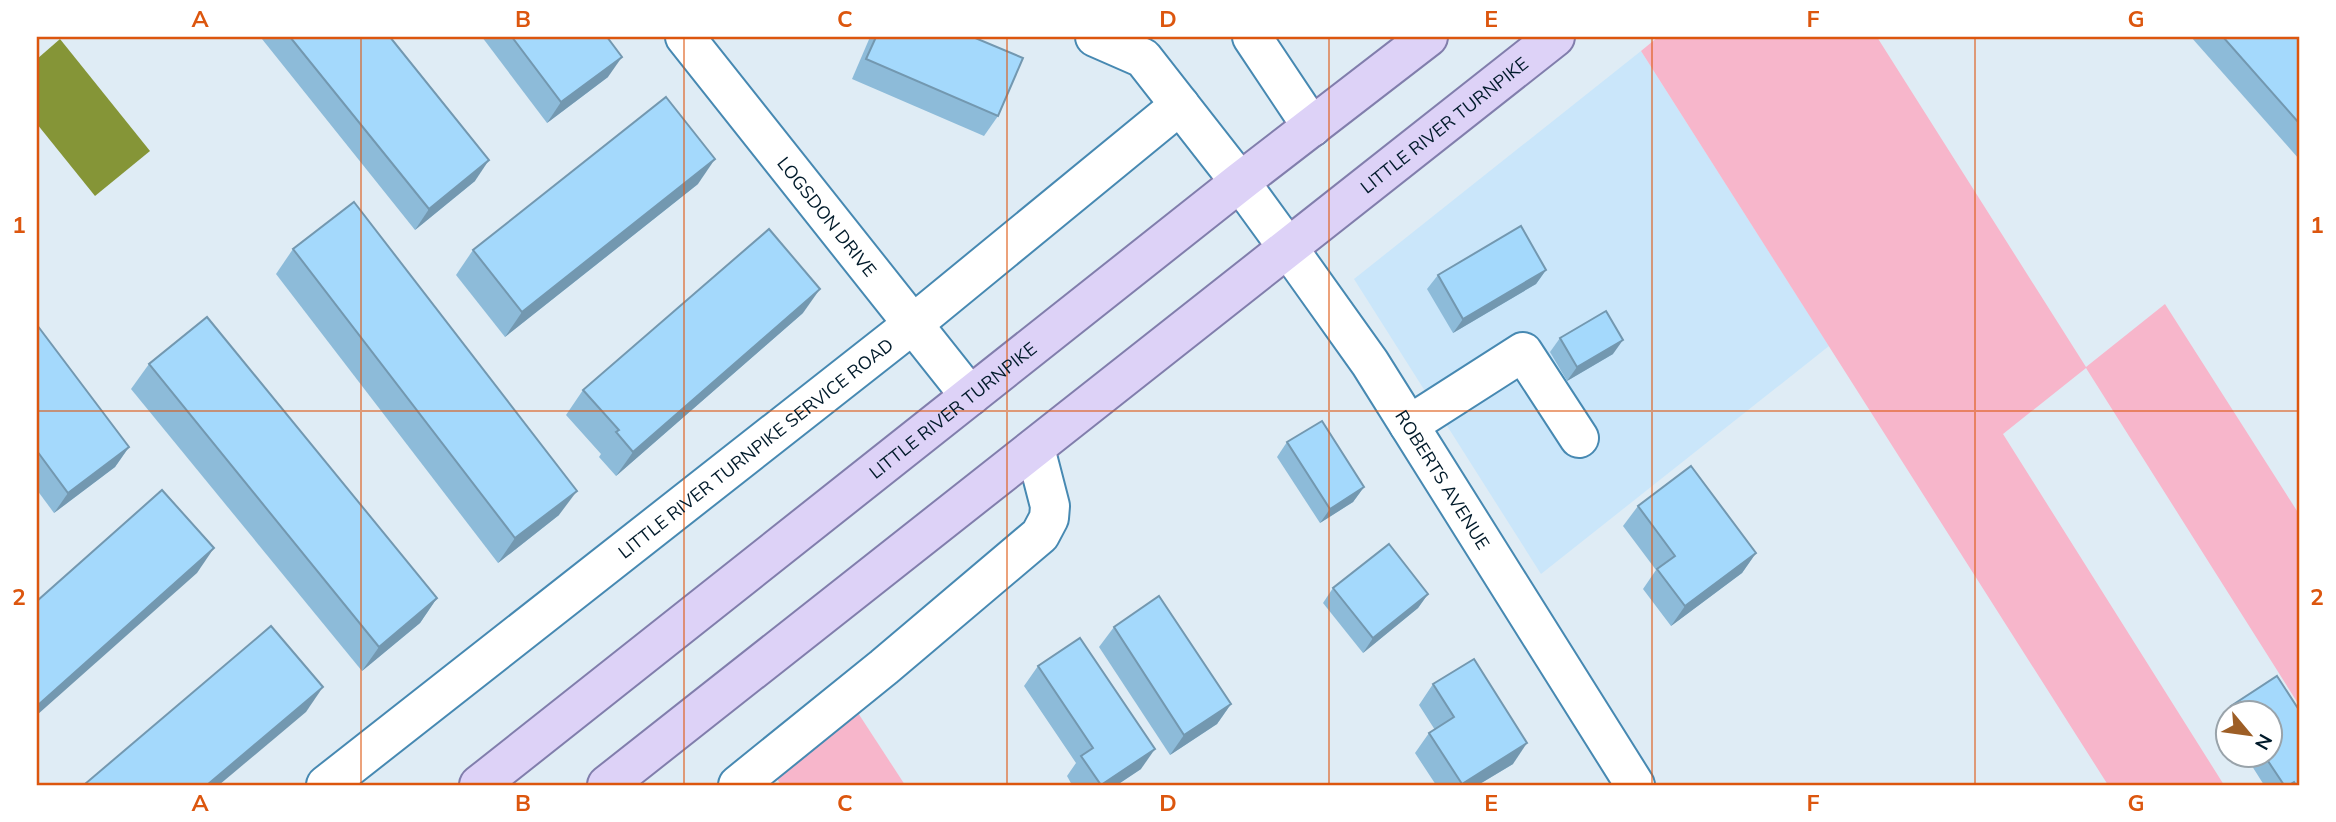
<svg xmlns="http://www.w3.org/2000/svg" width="2336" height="822" viewBox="0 0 2336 822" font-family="Mulish,sans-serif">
<rect width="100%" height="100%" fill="#dfecf5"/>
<!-- built -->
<path fill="#cae6fa" d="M1641,51L1829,346L1541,574L1354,279Z"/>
<!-- green -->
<g fill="#f7b6cb">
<path d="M1658,37H1877L2086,367L2165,304L2299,514V705L2086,368L2003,434L2224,785H2108L1641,51Z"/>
<path d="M845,693L905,785H781L764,759Z"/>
</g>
<!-- water -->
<path fill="#859537" d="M60,39L150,151L95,196L37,124V59Z"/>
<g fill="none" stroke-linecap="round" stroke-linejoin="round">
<defs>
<g id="minor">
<path id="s1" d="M685,37L970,396"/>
<path id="s2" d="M1095,37L1143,58L1240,182L1288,248L1370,363L1635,785"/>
<path d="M1252,37L1312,127"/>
<path d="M1409,425L1523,352L1579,438"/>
<path id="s3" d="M326,785L913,324L1180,105"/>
<path d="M738,785L884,667L1040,535L1049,518L1050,506L1035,448"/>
</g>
<g id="major">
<path id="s4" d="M479,785L1240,182L1428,37"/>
<path id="s5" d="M607,785L1555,37"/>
</g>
</defs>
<!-- minor casing -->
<use href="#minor" stroke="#4789b2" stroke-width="42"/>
<!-- major casing -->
<use href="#major" stroke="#817eac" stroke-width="42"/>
<!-- minor -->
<use href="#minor" stroke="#fff" stroke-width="38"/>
<!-- major -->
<use href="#major" stroke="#ddd2f7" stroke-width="38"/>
</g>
<!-- wall -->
<g fill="#8dbbd9">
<path d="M263,37H390L475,181L415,230L262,39Z"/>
<path d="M482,37H607L608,77L547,123Z"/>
<path d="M870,37H973L998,116L984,136L852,79Z"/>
<path d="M2191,37H2299V159Z"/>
<path d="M698,184L505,337L456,275L473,250Z"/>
<path d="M293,249L559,515L498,563L276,274Z"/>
<path d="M1546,270L1536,284L1453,333L1427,289L1438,275Z"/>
<path d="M803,313L616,476L599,457L601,454L566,415L583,390Z"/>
<path d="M37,325L129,447L115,467L54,513L37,490Z"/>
<path d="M1560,338L1613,354L1567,381L1550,352Z"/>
<path d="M149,364L437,598L420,623L362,671L131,389Z"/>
<path d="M1287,442L1364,487L1353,502L1320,523L1277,457Z"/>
<path d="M1638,506L1756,553L1742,573L1671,626L1643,589L1656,570L1623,526Z"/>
<path d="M1333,588L1428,594L1418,608L1363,653L1323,603Z"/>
<path d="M1114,627L1231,704L1217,724L1170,755L1099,647Z"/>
<path d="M1038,666L1141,769L1117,785H1072L1067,776L1076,763L1024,686Z"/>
<path d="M2277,676L2299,710V785H2264L2245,755H2270V713H2228V730L2221,721L2231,706Z"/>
<path d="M1433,684L1513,764L1478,785H1436L1415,753L1429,733L1435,730L1419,705Z"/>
</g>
<!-- shaded-wall -->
<g fill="#7398b0">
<path d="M622,57L608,77L547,123L561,102Z"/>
<path d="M715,159L698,184L505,337L522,312Z"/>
<path d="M489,160L475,181L415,230L429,209Z"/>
<path d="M1546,270L1536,284L1453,333L1463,319Z"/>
<path d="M820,289L803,313L616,476L633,452Z"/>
<path d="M1623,340L1613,354L1567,381L1577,367Z"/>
<path d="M129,447L115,467L54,513L68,493Z"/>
<path d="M1364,487L1353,502L1320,523L1330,509Z"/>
<path d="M577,491L559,515L498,563L515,538Z"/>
<path d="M214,548L197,573L37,715V706Z"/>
<path d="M1756,553L1742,573L1671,626L1685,606Z"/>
<path d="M1428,594L1418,608L1363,653L1373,638Z"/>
<path d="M437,598L420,623L362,671L379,647Z"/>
<path d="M323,687L306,712L219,785H207Z"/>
<path d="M1231,704L1217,724L1170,755L1184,735Z"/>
<path d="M1527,743L1513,764L1478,785H1461Z"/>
<path d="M1155,749L1141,769L1117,785H1101Z"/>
</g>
<!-- building -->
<g fill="#a4d9fc" stroke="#7398b0" stroke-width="2">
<path d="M290,37H390L489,160L429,209Z"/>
<path d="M512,37H607L622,57L561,102Z"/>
<path d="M876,37H973L1023,58L998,116L866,59Z"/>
<path d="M2223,37H2299V123Z"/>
<path d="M666,97L715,159L522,312L473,250Z"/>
<path d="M354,202L577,491L515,538L293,249Z"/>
<path d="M1521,226L1546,270L1463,319L1438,275Z"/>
<path d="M769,229L820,289L633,452L616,432L619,430L583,390Z"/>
<path d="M1606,311L1623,340L1577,367L1560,338Z"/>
<path d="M207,317L437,598L379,647L149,364Z"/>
<path d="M37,325L129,447L68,493L37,451Z"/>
<path d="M1322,421L1364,487L1330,509L1287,442Z"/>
<path d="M1691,466L1756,553L1685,606L1657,569L1675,556L1638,506Z"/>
<path d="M162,490L214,548L37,706V601Z"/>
<path d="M1389,544L1428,594L1373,638L1333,588Z"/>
<path d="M1159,596L1231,704L1184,735L1114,627Z"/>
<path d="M271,626L323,687L207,785H86L85,784Z"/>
<path d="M1080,638L1155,749L1101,785L1081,756L1093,748L1038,666Z"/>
<path d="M1474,659L1527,743L1462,784L1429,733L1454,717L1433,684Z"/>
<path d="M2277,676L2299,710V785H2296L2294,782L2289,785H2284L2264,755H2270V713H2236L2231,706Z"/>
</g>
<!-- grid -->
<path fill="none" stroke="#dc560e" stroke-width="2" stroke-opacity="0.55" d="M361,37V785M684,37V785M1007,37V785M1329,37V785M1652,37V785M1975,37V785M37,411H2299"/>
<g text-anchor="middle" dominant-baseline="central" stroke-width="5" stroke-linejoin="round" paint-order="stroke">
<!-- street labels -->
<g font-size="18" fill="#001a2a" stroke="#fff">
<text stroke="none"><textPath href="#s5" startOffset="1066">LITTLE RIVER TURNPIKE</textPath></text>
<text stroke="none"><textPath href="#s1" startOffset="229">LOGSDON DRIVE</textPath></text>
<text stroke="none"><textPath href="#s4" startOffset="604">LITTLE RIVER TURNPIKE</textPath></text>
<text stroke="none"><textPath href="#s3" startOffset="546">LITTLE RIVER TURNPIKE SERVICE ROAD</textPath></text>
<text stroke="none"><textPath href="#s2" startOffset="570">ROBERTS AVENUE</textPath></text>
</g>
</g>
<!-- border -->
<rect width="2336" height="822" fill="none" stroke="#ffffff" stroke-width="77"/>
<!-- north arrow -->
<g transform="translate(2249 734) rotate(119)"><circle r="33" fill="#ffffff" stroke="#99a3aa" stroke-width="2"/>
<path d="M0-5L12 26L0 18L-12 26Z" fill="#9d5e26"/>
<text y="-10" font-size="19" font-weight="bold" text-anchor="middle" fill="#001a2a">N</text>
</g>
<rect x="38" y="38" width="2260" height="746" fill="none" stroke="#dc560e" stroke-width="2.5"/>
<g font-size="23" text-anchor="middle" font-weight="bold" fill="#dc560e">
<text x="200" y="27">A</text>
<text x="523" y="27">B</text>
<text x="845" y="27">C</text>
<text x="1168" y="27">D</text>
<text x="1491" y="27">E</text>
<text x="1813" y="27">F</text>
<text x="2136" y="27">G</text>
<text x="19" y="233">1</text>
<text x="2317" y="233">1</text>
<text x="19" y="605">2</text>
<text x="2317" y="605">2</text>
<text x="200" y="811">A</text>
<text x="523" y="811">B</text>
<text x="845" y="811">C</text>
<text x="1168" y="811">D</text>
<text x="1491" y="811">E</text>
<text x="1813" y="811">F</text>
<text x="2136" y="811">G</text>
</g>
</svg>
